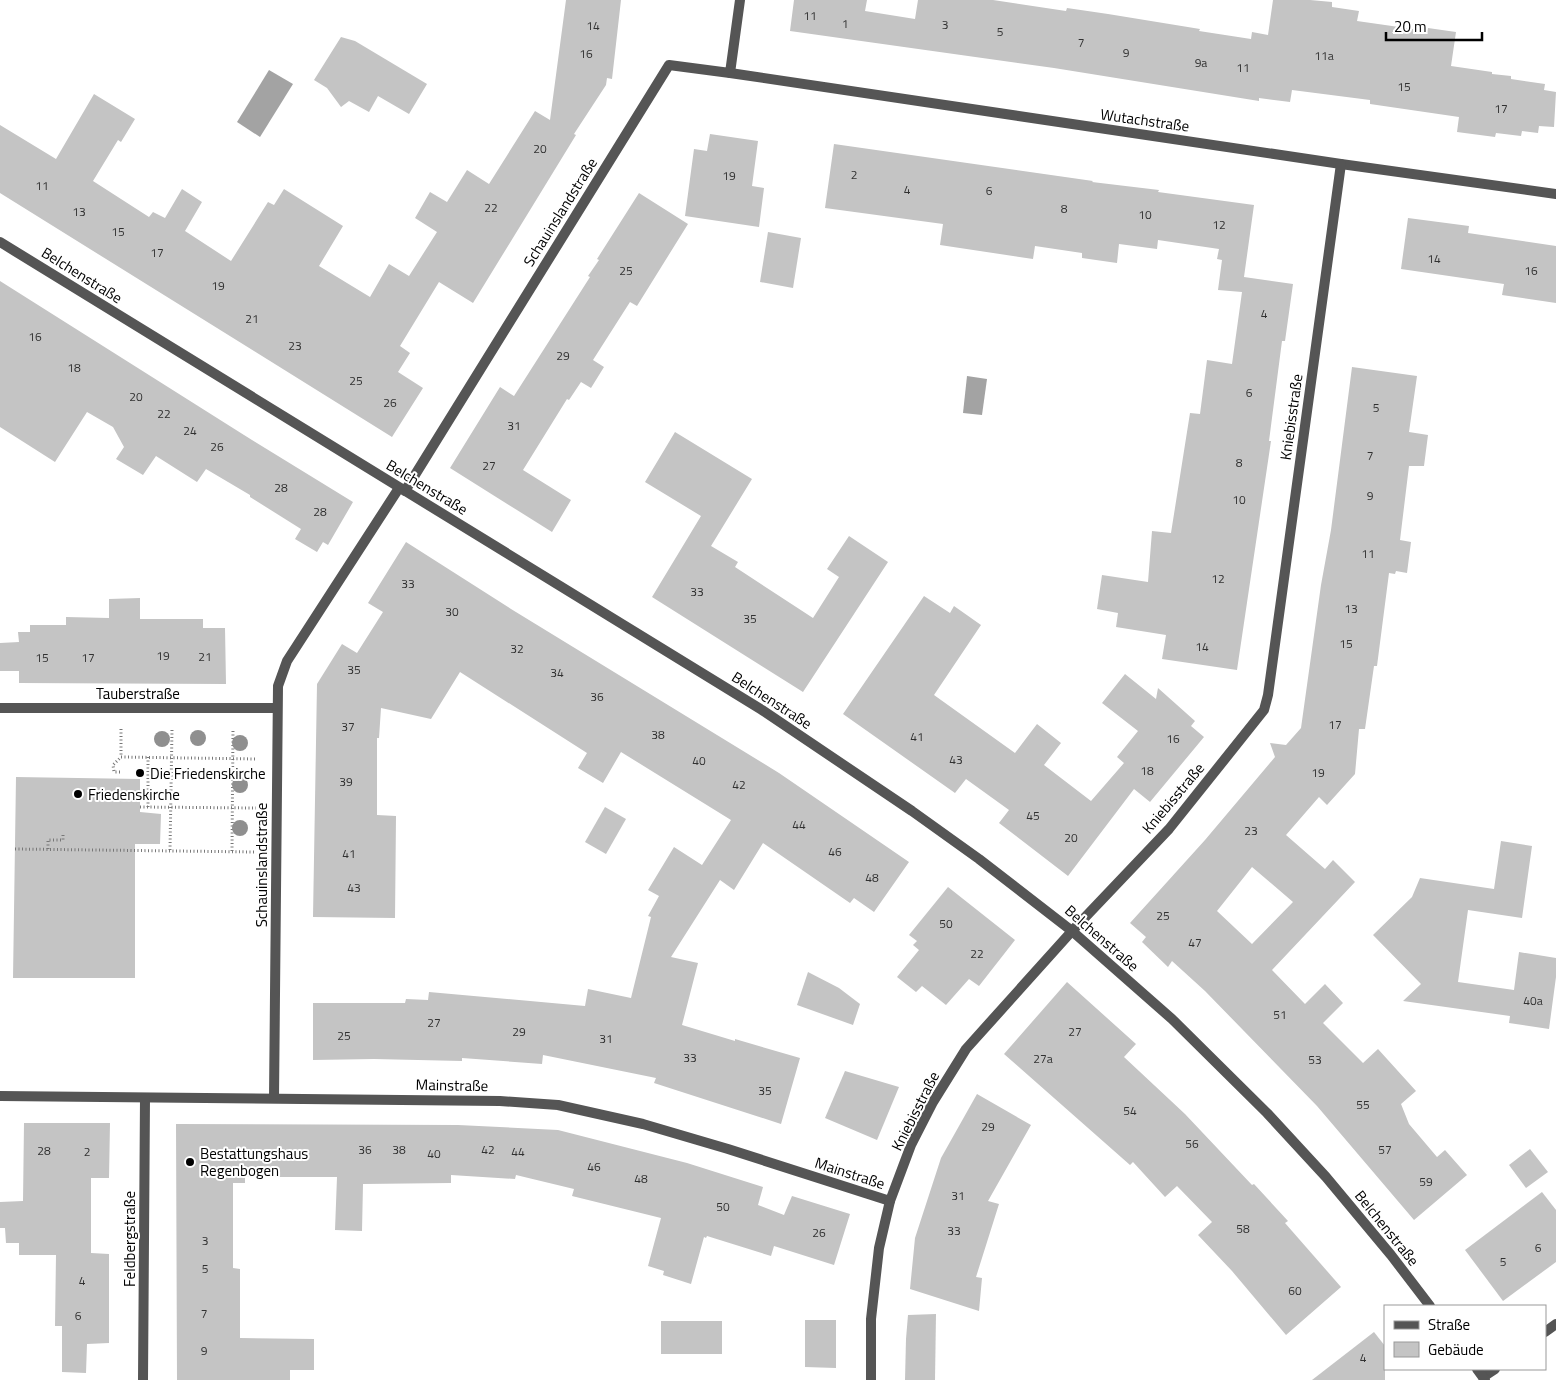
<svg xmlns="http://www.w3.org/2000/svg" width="1556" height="1380" viewBox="0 0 1556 1380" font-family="'Titillium Web',sans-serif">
<rect width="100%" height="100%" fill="#fff"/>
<!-- water -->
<g fill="#a3a3a3">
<path d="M269,70L293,84L260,137L237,122Z"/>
<path d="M967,376L987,379L982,415L963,413Z"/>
</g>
<!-- building -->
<g fill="#c4c4c4" fill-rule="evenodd">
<path d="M566,0H621L612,79L607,78L606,85L574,134L576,135L473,303L439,282L400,346L410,353L398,372L423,388L392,437L0,193V125L56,159L94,94L135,119L121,142L118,140L93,181L149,217L153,212L165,218L182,189L202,202L185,231L231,261L268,202L274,205L284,189L343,226L319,266L370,297L389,264L409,276L437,232L415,218L430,192L447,202L467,170L489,184L535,111L550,120Z"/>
<path d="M794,0H867L865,11L915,19L918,0H993L1066,11L1067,8L1108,14L1200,29L1199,31L1251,39L1252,32L1268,35L1273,0H1310L1332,2V7L1359,11L1357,21L1427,31L1428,28L1456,32L1451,66L1492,72V74L1511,76V79L1545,84L1544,90L1556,92L1554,127L1539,126L1538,133L1522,131L1521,136L1496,133L1495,137L1457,132L1459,117L1370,104V100L1292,90L1290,102L1259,98V101L1054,68L790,31Z"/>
<path d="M341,37L355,41L427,84L409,114L378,96L369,112L349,101L341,107L327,88L314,80Z"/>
<path d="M710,134L758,141L752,186L764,188L759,227L685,216L694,149L707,151Z"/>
<path d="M834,144L1093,181L1092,182L1159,190L1158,192L1254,205L1244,277L1293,284L1285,341H1282L1269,441H1271L1237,670L1162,659L1166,635L1116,627L1118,613L1097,609L1102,575L1148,582L1152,531L1171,533L1190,413L1200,414L1207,360L1232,364L1242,292L1218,290L1222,260L1217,259L1219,249L1158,240L1157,249L1119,244L1117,263L1082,258V253L1035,246L1033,259L940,245L943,224L825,208Z"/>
<path d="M639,193L688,224L637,306L630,302L593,360L604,367L591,388L581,382L569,400L567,399L523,470L571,500L552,532L450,468L500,387L514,396L590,277L588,276L599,260L597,259Z"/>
<path d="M1408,218L1469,226L1468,233L1556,246V303L1502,295L1504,284L1401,269Z"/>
<path d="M768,232L801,238L793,288L760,282Z"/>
<path d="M0,281L244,435L353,502L328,545L323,542L317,552L295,539L301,529L250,497V495L206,469L197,482L156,456L143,475L116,459L124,447L113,427L87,412L55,462L0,427Z"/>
<path d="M1352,367L1417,376L1409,432L1428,435L1424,466H1409L1400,540L1411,542L1407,573L1396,571L1395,574L1389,573L1377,666H1374L1365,729H1359L1355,774L1327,805L1319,797L1286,835L1325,869L1333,860L1355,882L1272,970L1305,1004L1325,984L1343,1003L1323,1023L1363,1063L1378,1049L1416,1091L1401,1104L1409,1124L1437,1157L1445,1150L1467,1175L1414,1220L1317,1106L1205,991L1172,961L1168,967L1142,942L1146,937L1130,923L1205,840L1275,757L1270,743L1286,745L1301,728L1321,585L1331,530ZM1252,867L1293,902L1252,944L1217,911Z"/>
<path d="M675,432L752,479L711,546L738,562L735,567L813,618L839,577L827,569L849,536L888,562L803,692L652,597L701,516L645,482Z"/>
<path d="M406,542L511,609L779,773L909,862L874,912L854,898L850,903L763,843L734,890L720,880L671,957L698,963L682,1025L735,1041V1039L800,1058L781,1124L654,1083L656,1078L543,1055L542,1064L462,1058V1061L374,1059L313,1060V1003H405L406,999L428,1000L429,992L585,1006L588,989L631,998L651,917L648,916L659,896L648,890L674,847L702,865L731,820L621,752L603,783L578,768L587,753L460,672L431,719L381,708L379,738H377V815L396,816L395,918L313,917L317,684L342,644L357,653L383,612L368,603Z"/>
<path d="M924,596L950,613L954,606L981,625L934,695L1015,753L1037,724L1061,743L1044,765L1091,801L1124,763L1117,757L1138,731L1102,703L1125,674L1156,699L1158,688L1195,721L1191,726L1204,737L1150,802L1134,789L1068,876L999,823L1009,810L966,779L955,793L843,714Z"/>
<path d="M140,598V619H203V628H225L226,684L19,683V671H0V643L19,642L18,632H30V625H66V617L109,618V599Z"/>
<path d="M16,777L140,779V812L161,814L160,844H135V978H13Z"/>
<path d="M605,807L626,819L606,854L585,842Z"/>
<path d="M1501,841L1532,846L1522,918L1468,910L1458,982L1514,990L1519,952L1556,958V977L1549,1029L1509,1023L1510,1016L1403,1001L1421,984L1373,935L1412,897L1420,878L1494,889Z"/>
<path d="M948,887L1015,940L979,986L969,979L946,1005L922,986L916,992L897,977L919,950L913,945L917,941L909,935Z"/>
<path d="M808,972L839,988L860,1004L853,1025L797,1005Z"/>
<path d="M1067,982L1136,1044L1124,1057L1185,1114L1252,1185L1254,1184L1288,1221L1285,1223L1341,1287L1286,1335L1232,1271L1198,1235L1212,1222L1177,1186L1165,1197L1133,1162L1130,1165L1004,1054Z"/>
<path d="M845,1071L899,1087L877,1140L825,1118Z"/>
<path d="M977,1094L1031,1125L988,1201L999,1204L976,1277L982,1278L979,1311L910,1289L915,1238L941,1158Z"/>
<path d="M24,1123H110L109,1178H91V1253L109,1254V1343L87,1344L86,1373L62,1372V1326H55L56,1255H19V1243H6L5,1228H0V1202L23,1201Z"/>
<path d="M176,1124L458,1125L558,1130L687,1163L763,1187L758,1205L784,1215L792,1196L850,1214L834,1265L774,1246L771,1256L707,1236L706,1238L704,1237L691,1284L663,1275L664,1271L648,1266L661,1218L572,1196L574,1189L516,1175L515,1179L451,1175V1183L363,1184L362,1231L335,1230L337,1177H245V1183H233V1268L240,1269V1338L314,1339V1370H290V1380H177Z"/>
<path d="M1530,1149L1548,1172L1526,1188L1509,1165Z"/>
<path d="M1542,1192L1556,1210V1262L1503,1301L1465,1250Z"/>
<path d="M936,1314L935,1380H905L906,1339L908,1315Z"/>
<path d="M805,1320H836V1368L805,1367Z"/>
<rect x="661" y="1321" width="61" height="33"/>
<path d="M1374,1332L1385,1346V1380H1312Z"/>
</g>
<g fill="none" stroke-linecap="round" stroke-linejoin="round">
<!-- path -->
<g stroke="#777" stroke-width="3" stroke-dasharray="1 2.5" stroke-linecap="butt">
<path d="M121,729V757L256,759"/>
<path d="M120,772H114L113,765L121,757"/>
<path d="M140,807L256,808"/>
<path d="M148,807V757"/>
<path d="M15,849L255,852"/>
<path d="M48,849V840H63V835"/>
<path d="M170,850L172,729"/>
<path d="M232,851L233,729"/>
</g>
<!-- minor -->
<g stroke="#555" stroke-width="10">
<path d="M730,73L1341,164L1556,194"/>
<path d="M405,491L669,65L730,73L740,0"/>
<path d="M0,708H277"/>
<path d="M0,1096L500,1101L558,1105L643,1124L728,1149L890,1201"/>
<path d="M274,1098L278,686L287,661L399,488"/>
<path d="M1545,1332L1556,1324"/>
<path d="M1483,1377L1495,1369"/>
<path d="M143,1380L145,1098"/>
<path d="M871,1380V1319L879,1248L890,1201L911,1145L933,1102L966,1049L1072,931L1169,829L1264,710L1268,695L1341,164"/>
</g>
<!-- tertiary -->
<g stroke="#555" stroke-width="10">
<path d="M0,242L762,710L912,811L979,859L1072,931L1172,1019L1267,1113L1326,1177L1391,1255L1430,1306"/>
<path d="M1477,1369L1485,1380"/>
</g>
</g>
<!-- trees -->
<g fill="#8f8f8f">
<circle cx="198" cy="738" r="8"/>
<circle cx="162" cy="739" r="8"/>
<circle cx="240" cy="743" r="8"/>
<circle cx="240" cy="785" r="8"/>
<circle cx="240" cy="828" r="8"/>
</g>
<!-- markers -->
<g fill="#000" stroke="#fff" stroke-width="2">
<circle cx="140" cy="773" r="5"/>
<circle cx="78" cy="794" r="5"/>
<circle cx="190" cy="1162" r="5"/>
</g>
<g text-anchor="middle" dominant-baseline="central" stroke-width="4" stroke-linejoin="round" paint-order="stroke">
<!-- number labels -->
<g font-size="12" fill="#313131">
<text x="810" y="15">11</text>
<text x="845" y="23">1</text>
<text x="945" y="24">3</text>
<text x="593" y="25">14</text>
<text x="1000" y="31">5</text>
<text x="1081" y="42">7</text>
<text x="1126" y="52">9</text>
<text x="586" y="53">16</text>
<text x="1324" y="55">11a</text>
<text x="1201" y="62">9a</text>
<text x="1243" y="67">11</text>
<text x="1404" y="86">15</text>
<text x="1501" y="108">17</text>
<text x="540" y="148">20</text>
<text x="854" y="174">2</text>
<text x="729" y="175">19</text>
<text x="42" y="185">11</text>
<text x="907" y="189">4</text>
<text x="989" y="190">6</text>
<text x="491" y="207">22</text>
<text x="1064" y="208">8</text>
<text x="79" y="211">13</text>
<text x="1145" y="214">10</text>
<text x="1219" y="224">12</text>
<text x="118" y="231">15</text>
<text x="157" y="252">17</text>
<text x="1434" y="258">14</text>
<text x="626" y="270">25</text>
<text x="1531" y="270">16</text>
<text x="218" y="285">19</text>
<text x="1264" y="313">4</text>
<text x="252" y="318">21</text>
<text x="35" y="336">16</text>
<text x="295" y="345">23</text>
<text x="563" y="355">29</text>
<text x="74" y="367">18</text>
<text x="356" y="380">25</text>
<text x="1249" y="392">6</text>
<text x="136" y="396">20</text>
<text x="390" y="402">26</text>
<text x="1376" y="407">5</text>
<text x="164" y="413">22</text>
<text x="514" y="425">31</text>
<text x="190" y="430">24</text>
<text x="217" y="446">26</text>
<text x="1370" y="455">7</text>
<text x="1239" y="462">8</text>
<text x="489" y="465">27</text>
<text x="281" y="487">28</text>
<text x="1370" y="495">9</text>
<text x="1239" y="499">10</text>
<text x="320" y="511">28</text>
<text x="1368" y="553">11</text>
<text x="1218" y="578">12</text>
<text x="408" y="583">33</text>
<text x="697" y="591">33</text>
<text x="1351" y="608">13</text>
<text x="452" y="611">30</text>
<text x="750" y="618">35</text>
<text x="1346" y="643">15</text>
<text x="1202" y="646">14</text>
<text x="517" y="648">32</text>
<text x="163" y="655">19</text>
<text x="205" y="656">21</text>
<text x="42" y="657">15</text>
<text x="88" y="657">17</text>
<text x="354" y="669">35</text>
<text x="557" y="672">34</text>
<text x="597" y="696">36</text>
<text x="1335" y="724">17</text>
<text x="348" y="726">37</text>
<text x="658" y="734">38</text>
<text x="917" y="736">41</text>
<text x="1173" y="738">16</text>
<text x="956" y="759">43</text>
<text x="699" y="760">40</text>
<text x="1147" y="770">18</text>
<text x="1318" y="772">19</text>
<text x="346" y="781">39</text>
<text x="739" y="784">42</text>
<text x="1033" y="815">45</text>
<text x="799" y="824">44</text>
<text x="1251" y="830">23</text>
<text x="1071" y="837">20</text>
<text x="835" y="851">46</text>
<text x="349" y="853">41</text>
<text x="872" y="877">48</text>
<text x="354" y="887">43</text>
<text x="1163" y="915">25</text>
<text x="946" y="923">50</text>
<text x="1195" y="942">47</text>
<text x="977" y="953">22</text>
<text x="1533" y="1000">40a</text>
<text x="1280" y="1014">51</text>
<text x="434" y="1022">27</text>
<text x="519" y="1031">29</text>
<text x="1075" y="1031">27</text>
<text x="344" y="1035">25</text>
<text x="606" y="1038">31</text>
<text x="690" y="1057">33</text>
<text x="1043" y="1058">27a</text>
<text x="1315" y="1059">53</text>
<text x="765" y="1090">35</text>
<text x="1363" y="1104">55</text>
<text x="1130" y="1110">54</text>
<text x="988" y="1126">29</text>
<text x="1192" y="1143">56</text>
<text x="365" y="1149">36</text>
<text x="399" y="1149">38</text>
<text x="488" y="1149">42</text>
<text x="1385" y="1149">57</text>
<text x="44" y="1150">28</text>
<text x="87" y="1151">2</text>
<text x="518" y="1151">44</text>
<text x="434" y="1153">40</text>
<text x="594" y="1166">46</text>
<text x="641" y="1178">48</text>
<text x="1426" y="1181">59</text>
<text x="958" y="1195">31</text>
<text x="723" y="1206">50</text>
<text x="1243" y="1228">58</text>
<text x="954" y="1230">33</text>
<text x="819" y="1232">26</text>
<text x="205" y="1240">3</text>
<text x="1538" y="1247">6</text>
<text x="1503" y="1261">5</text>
<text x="205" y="1268">5</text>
<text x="82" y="1280">4</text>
<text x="1295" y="1290">60</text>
<text x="204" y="1313">7</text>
<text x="78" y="1315">6</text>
<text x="204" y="1350">9</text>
<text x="1363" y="1357">4</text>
</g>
<!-- street labels -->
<g font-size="15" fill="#000" stroke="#fff">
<text transform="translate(1145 120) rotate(8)">Wutachstraße</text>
<text transform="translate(560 212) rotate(-58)">Schauinslandstraße</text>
<text transform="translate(82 275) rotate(32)">Belchenstraße</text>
<text transform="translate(1291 417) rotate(-82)">Kniebisstraße</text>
<text transform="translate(427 487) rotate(31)">Belchenstraße</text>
<text x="138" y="693">Tauberstraße</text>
<text transform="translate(772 700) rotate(33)">Belchenstraße</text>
<text transform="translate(1173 798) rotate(-50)">Kniebisstraße</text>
<text transform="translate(261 865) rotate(-90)">Schauinslandstraße</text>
<text transform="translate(1102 938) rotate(41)">Belchenstraße</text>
<text transform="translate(452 1085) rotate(1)">Mainstraße</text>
<text transform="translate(915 1111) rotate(-63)">Kniebisstraße</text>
<text transform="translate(850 1173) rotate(18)">Mainstraße</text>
<text transform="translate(1387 1228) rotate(51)">Belchenstraße</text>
<text transform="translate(129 1239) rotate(-90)">Feldbergstraße</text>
</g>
<!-- poi labels -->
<g font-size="15" fill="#000" stroke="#fff" text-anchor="start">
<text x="150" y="773">Die Friedenskirche</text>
<text x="88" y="794">Friedenskirche</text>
<text x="200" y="1153">Bestattungshaus<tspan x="200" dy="17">Regenbogen</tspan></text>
</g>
</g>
<!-- legend -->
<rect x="1384" y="1305" width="162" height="65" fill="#ffffff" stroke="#999999"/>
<rect x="1394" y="1321" width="25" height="8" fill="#555555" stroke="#999999"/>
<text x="1428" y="1330" font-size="15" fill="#000000">Straße</text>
<rect x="1394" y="1342" width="25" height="15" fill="#c4c4c4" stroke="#999999"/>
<text x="1428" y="1355" font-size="15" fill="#000000">Gebäude</text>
<!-- scale -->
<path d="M1386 32v8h96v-8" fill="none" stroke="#000000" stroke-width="2.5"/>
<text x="1394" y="32" font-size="15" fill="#000000" stroke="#ffffff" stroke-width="4" paint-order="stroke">20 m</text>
</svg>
